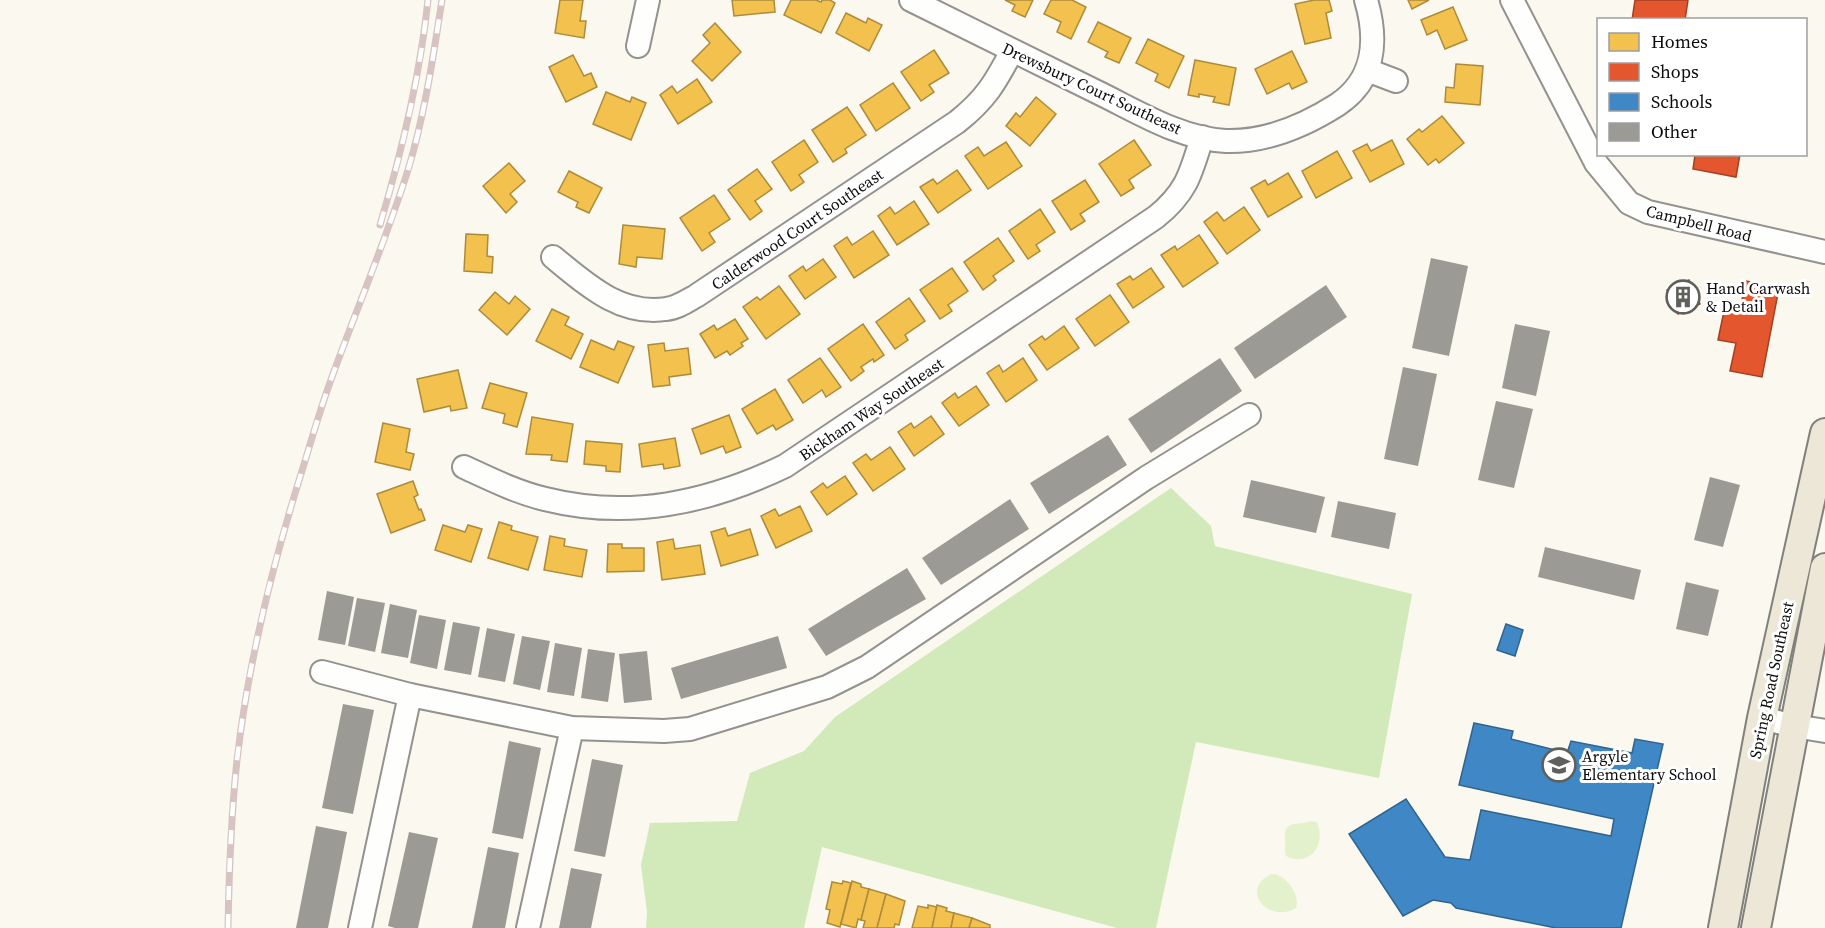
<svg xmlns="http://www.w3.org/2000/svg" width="1825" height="928" viewBox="0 0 1825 928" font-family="'Source Serif 4',serif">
<rect width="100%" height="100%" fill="#faf8ef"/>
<!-- green -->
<g fill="#e3f2cc">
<path d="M1311,821L1317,822C1327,845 1309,868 1286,856C1284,850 1286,848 1285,842C1283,819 1296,826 1311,821Z"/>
<path d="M1271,874C1285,873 1301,895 1296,908C1268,924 1239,890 1271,874Z"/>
</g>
<!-- forest -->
<path fill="#d2eaba" d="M1171,488L1211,526L1215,546L1412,594L1379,778L1196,742L1156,928H1117L822,847L804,928H646L647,912L641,865L650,823L737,821L750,773L804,751L835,717Z"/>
<!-- homes -->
<g fill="#f2c14e" stroke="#ad8b3a" stroke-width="1.5">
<path d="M560,0H583L580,21H586L584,38L555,33Z"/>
<path d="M732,0H774L775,12L734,16Z"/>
<path d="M791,0H816L821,2L822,0H830L835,3L821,33L784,15Z"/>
<path d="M1005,0H1033L1025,17L1012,11L1015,5Z"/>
<path d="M1051,0H1072L1086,7L1071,39L1057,32L1061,22L1044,14Z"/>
<path d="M1314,0H1329L1332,11L1326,13L1331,38L1305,44L1295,4Z"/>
<path d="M1408,0H1429L1412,9Z"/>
<path d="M1453,7L1467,40L1445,49L1437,30L1427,35L1421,20Z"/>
<path d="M846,13L866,23L868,18L882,25L869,51L836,33Z"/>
<path d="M1098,22L1131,38L1119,63L1105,57L1108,52L1088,42Z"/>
<path d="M715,23L741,52L712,81L692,61L710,43L703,35Z"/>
<path d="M1148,39L1184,56L1169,88L1155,81L1158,74L1136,63Z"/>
<path d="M934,50L949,73L929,85L934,92L921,101L901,72Z"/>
<path d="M1292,51L1307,82L1292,89L1289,83L1267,94L1255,69Z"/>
<path d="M573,55L584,76L591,73L597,87L566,102L549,67Z"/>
<path d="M1195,60L1236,68L1229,105L1213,102L1215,97L1199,94V97L1188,95Z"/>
<path d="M1456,64L1483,66L1480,105L1445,102L1446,87L1454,88Z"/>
<path d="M697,79L712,102L678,124L660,95L672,86L677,93Z"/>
<path d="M893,83L910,108L876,131L860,105Z"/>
<path d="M606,92L630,102L632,97L646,103L631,140L593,124Z"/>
<path d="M1036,97L1056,114L1030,146L1006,126L1016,113L1020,117Z"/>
<path d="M847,107L866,135L845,149L847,153L833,162L812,130Z"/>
<path d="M1442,116L1464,143L1439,163L1436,159L1428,165L1407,139L1419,129L1422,132Z"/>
<path d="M804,140L818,162L799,175L804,182L791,191L772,162Z"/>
<path d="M1134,140L1151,165L1129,180L1134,188L1121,196L1099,164Z"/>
<path d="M1392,140L1404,164L1370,182L1353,151L1367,144L1371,151Z"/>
<path d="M1006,142L1022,166L988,189L965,156L978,147L984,156Z"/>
<path d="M1337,151L1352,178L1316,198L1302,171Z"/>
<path d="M509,163L525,181L510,194L517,202L506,213L483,186Z"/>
<path d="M757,169L772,189L755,201L762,211L750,220L728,190Z"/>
<path d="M957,170L971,190L938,213L920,187L933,179L937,184Z"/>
<path d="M569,171L602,188L589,213L576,207L578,202L558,192Z"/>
<path d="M1288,173L1302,197L1268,217L1251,188L1265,180L1268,185Z"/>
<path d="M1085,180L1099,202L1080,214L1085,221L1071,230L1052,201Z"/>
<path d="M714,195L730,219L709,233L715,242L702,251L680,218Z"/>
<path d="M914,201L929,224L897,245L878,216L890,207L895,214Z"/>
<path d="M1244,207L1260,230L1227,254L1204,222L1217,212L1224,221Z"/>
<path d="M1040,209L1055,232L1036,245L1040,251L1028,259L1009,231Z"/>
<path d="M623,225L665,229L662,259L637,257L636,267L619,264Z"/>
<path d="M873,231L889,255L854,278L834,246L847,237L852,245Z"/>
<path d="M466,234L488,235L487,256L493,257L492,273L464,271Z"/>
<path d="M1199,235L1218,263L1183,287L1161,255L1175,246L1177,250Z"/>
<path d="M998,238L1014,261L993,276L996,280L983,290L964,262Z"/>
<path d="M823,259L836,277L805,299L789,276L803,266L806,271Z"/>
<path d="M952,268L968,291L948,305L952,311L940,319L920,290Z"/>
<path d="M1151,268L1164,287L1133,308L1117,284L1130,276L1133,280Z"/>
<path d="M779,286L800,314L766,339L743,307L757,297L760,300Z"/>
<path d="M495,292L509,304L515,296L530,309L507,335L479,310Z"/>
<path d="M1110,295L1129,322L1095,346L1076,319Z"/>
<path d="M909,298L925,321L905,335L908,340L895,349L876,322Z"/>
<path d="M552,309L569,317L565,325L583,334L571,359L536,341Z"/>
<path d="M735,319L748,339L741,343L743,346L730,355L727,351L715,358L700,334L714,325L717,330Z"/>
<path d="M863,324L884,355L874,362L873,359L861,367L864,371L851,381L828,349Z"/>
<path d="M1064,326L1079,348L1047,370L1029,345L1042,336L1045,340Z"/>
<path d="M591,340L614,350L618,341L634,347L618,383L580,367Z"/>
<path d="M664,343L665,351L688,348L691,374L669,377L670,385L653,387L648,345Z"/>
<path d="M820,358L841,387L826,397L822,390L803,403L788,380Z"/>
<path d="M1023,358L1037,380L1006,402L987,373L999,365L1003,372Z"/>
<path d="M458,370L467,408L451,411L450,406L424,412L417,379Z"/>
<path d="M490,383L527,393L517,427L503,423L505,414L482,408Z"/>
<path d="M976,386L989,405L959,426L942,403L955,393L958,398Z"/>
<path d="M775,389L793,420L776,430L773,425L757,434L742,409Z"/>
<path d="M729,415L741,447L726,453L723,446L701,454L692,429Z"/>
<path d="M931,416L944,434L914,456L898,432L911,423L914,428Z"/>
<path d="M532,417L573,424L567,462L551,460L552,455L526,454Z"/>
<path d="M383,423L410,429L406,452L414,454L410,470L375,462Z"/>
<path d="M675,438L680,466L664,469L663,464L642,467L639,444Z"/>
<path d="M586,441L622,444L620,472L606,471V466L584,464Z"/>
<path d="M890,447L905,469L873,491L853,463L866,454L871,460Z"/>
<path d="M845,476L857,494L827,515L811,492L823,483L827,488Z"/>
<path d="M413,481L418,495L414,497L419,510L421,509L425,520L391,533L377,494Z"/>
<path d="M800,506L812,531L776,548L761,516L775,509L779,516Z"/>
<path d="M499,522L512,526L511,530L538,537L528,570L488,558Z"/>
<path d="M443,525L465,532L468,525L482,529L471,562L435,550Z"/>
<path d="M725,528L728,536L750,529L758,555L721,566L711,532Z"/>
<path d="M550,536L565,539L564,546L587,550L582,577L544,570Z"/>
<path d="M673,539L675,549L700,545L705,574L662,580L657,542Z"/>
<path d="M608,544H622V548H644V571L607,572Z"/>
<path d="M843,881L851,883L840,927L827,923L830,910L826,909L832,882L842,884Z"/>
<path d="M852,881L861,884V887L869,889L861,920L858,919L856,928L841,924Z"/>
<path d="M869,889L886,894L877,928H863L865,921L861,920Z"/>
<path d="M886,894L905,901L899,925L895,924L894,928H877Z"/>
<path d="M928,905L937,907L932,928H912L918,906L928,908Z"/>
<path d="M937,905L947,908L946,911L954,913L951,928H932Z"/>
<path d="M954,913L972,918L969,928H951Z"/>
<path d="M972,918L990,925V928H969Z"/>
</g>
<!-- shops -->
<g fill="#e4572e" stroke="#a34024" stroke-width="1.5">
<path d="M1635,0H1688L1685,20H1632Z"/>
<path d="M1691,154H1740L1736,177L1693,169L1695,155Z"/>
<path d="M1689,280L1700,304L1678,314L1667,290Z"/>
<path d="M1746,281L1779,288L1762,377L1730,371L1736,343L1718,340L1724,311L1739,314Z"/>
</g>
<!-- schools -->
<g fill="#3f88c5" stroke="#30638e" stroke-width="1.5">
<path d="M1506,624L1523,630L1515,656L1497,650Z"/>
<path d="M1474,723L1513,731L1511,739L1567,753L1571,741L1632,753L1635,739L1663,744L1621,928H1556L1456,908L1451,903L1433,900L1403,916L1349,834L1406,799L1445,857L1470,860L1481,810L1611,836L1614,819L1459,785Z"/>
</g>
<!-- building -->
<g fill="#9c9a95">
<path d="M1431,258L1468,266L1449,356L1412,348Z"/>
<path d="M1326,285L1347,317L1255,379L1234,348Z"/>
<path d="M1515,324L1550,331L1536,396L1502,388Z"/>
<path d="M1220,358L1242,391L1151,453L1128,419Z"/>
<path d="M1403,367L1437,374L1418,466L1384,459Z"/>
<path d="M1496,401L1533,409L1514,488L1478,480Z"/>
<path d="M1108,435L1127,465L1049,514L1030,483Z"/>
<path d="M1710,477L1740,485L1723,547L1694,540Z"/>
<path d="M1251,480L1325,497L1316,533L1243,517Z"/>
<path d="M1010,499L1029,529L941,585L922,558Z"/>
<path d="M1338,501L1396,513L1389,549L1331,537Z"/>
<path d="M1545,547L1641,570L1634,600L1538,577Z"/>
<path d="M907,568L926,599L826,656L808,629Z"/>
<path d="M1686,582L1719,590L1708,636L1676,629Z"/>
<path d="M327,591L354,597L345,645L318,640Z"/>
<path d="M357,598L385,603L375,652L348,646Z"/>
<path d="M390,604L417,610L408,658L381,653Z"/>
<path d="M419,615L446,620L437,669L410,663Z"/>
<path d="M453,622L480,627L471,675L444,670Z"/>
<path d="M487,628L515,634L505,682L478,677Z"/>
<path d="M522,636L550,641L540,690L513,684Z"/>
<path d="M778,636L787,668L681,699L671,668Z"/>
<path d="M555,643L582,648L574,696L547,692Z"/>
<path d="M588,649L615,653L608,702L581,698Z"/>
<path d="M647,651L652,700L624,703L619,654Z"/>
<path d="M343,704L374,710L353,814L322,808Z"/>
<path d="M509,741L541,748L523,839L492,833Z"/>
<path d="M592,759L623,765L605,857L574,851Z"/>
<path d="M316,826L347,832L328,928H296Z"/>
<path d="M409,832L438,838L418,928H395L388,926Z"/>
<path d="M488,847L519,853L505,928H472Z"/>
<path d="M571,868L602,874L591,928H559Z"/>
</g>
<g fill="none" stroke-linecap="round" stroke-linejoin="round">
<defs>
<g id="minor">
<path d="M911,0C973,31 1036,62 1099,93C1138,112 1181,139 1226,141C1265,142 1304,126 1337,105C1375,80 1378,41 1366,0"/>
<path d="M1512,0L1596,163L1629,203L1648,212L1825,252"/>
<path d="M638,46L648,0"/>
<path d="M1367,70L1396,81"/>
<path d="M553,257C586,284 620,316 666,309C677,308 687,301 696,296L957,122C986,99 995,83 1012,51"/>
<path d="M464,467C490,479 516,492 545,499C629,520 708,503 785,466L1156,217C1187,192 1191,173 1202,137"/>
<path d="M322,672L410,695"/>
<path d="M1762,718L1794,726L1825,731"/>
<path d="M360,928L410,695L572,728L664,731L690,729L827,687L867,667L1146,478L1249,415"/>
<path d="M528,928L572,728"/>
</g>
<g id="major">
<path d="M1723,928L1762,718L1825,433"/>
<path d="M1756,928L1825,568"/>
</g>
</defs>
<!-- minor casing -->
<use href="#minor" stroke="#93928e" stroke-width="26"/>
<!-- major casing -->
<use href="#major" stroke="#80807c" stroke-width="32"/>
<!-- minor -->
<use href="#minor" stroke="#fefefd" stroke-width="22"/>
<!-- major -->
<use href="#major" stroke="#ece7d6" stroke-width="28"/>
<defs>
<g id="rail">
<path d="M380,225C402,151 420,77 428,0"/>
<path d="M228,928C229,872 231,816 237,760C248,663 272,567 301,474C311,442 320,409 332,377C357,308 386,240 408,170C425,114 433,57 442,0"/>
</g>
</defs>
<!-- rail casing -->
<use href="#rail" stroke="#d8c3c3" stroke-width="7"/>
<!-- rail -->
<use href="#rail" stroke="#fff" stroke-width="4.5" stroke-dasharray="14" stroke-linecap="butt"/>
</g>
<!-- icons -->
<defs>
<symbol id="building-ring" viewBox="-11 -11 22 22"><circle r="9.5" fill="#fff" stroke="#5f5f5b" stroke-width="1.5"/><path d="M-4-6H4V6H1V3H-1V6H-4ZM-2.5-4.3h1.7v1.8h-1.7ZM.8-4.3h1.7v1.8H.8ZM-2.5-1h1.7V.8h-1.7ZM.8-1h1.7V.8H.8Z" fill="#5f5f5b"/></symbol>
<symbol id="school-ring" viewBox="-11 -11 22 22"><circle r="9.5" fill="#fff" stroke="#5f5f5b" stroke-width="1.5"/><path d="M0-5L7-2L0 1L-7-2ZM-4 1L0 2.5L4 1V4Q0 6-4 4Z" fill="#5f5f5b"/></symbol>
</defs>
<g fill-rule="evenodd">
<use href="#building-ring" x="1664" y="278" width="38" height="38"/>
<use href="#school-ring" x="1540" y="746" width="38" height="38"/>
</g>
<g text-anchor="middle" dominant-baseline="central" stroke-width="6" stroke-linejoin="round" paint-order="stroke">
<!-- street labels -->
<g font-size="16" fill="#0c0c0c" stroke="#fff">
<text transform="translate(1092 88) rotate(25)">Drewsbury Court Southeast</text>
<text transform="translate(1699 223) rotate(14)">Campbell Road</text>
<text transform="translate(797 229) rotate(-34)">Calderwood Court Southeast</text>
<text transform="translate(871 409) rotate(-34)">Bickham Way Southeast</text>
<text transform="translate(1771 680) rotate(-78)">Spring Road Southeast</text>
</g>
<!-- poi labels -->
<g font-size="16" fill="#0c0c0c" stroke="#fff" text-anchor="start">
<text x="1706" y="288">Hand Carwash<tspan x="1706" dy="18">&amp; Detail</tspan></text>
<text x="1582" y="756">Argyle<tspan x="1582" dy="18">Elementary School</tspan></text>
</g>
</g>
<!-- legend -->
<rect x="1597" y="18" width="210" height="138" fill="#ffffff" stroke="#9e9e9e" stroke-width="1.5"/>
<rect x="1609" y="33" width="30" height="18" fill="#f2c14e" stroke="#9e9e9e" stroke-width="1.5"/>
<text x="1651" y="48" font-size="18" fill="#0c0c0c">Homes</text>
<rect x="1609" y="63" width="30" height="18" fill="#e4572e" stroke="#9e9e9e" stroke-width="1.5"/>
<text x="1651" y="78" font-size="18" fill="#0c0c0c">Shops</text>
<rect x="1609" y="93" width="30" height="18" fill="#3f88c5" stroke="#9e9e9e" stroke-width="1.5"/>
<text x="1651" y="108" font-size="18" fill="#0c0c0c">Schools</text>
<rect x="1609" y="123" width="30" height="18" fill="#9c9a95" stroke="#9e9e9e" stroke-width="1.5"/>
<text x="1651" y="138" font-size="18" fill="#0c0c0c">Other</text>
</svg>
